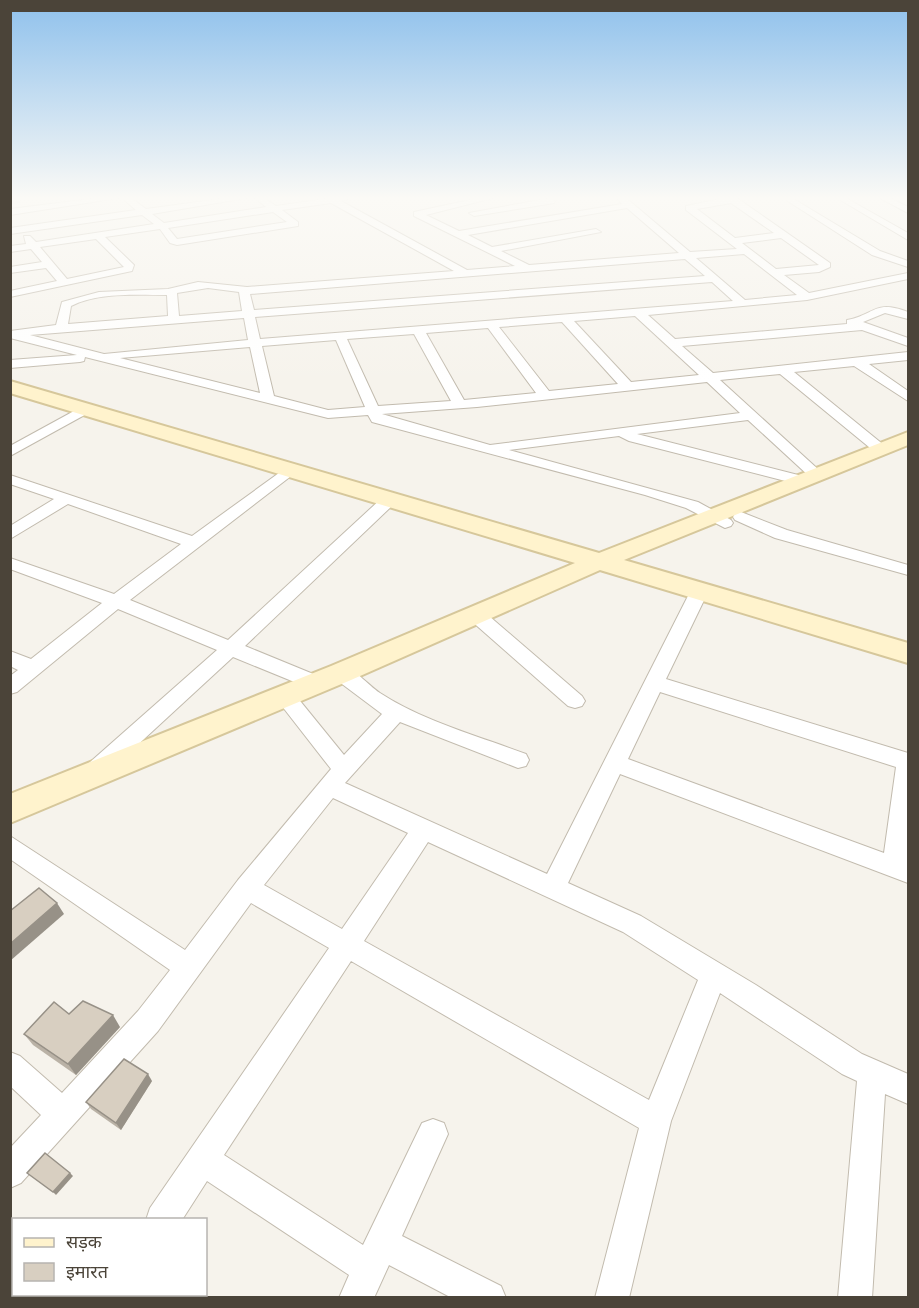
<svg xmlns="http://www.w3.org/2000/svg" width="919" height="1308" viewBox="0 0 919 1308" font-family="'Fira Sans','Noto Sans Devanagari',sans-serif">
<rect width="100%" height="100%" fill="#f6f3ec"/>
<g fill="none" stroke-linecap="round" stroke-linejoin="round">
<!-- street-tunnel -->
<path stroke="#d4d0c8" stroke-width="10" stroke-dasharray="10 5" stroke-linecap="butt" d="M10,199L21,198"/>
<defs>
<g id="street">
<path d="M98,198H118L10,215V209Z"/>
<path d="M122,198H131L146,209L227,198H246L152,214L164,223L266,207L255,198H264L276,206L331,198H351L341,201L467,270L515,266L414,216V212L479,198H493L426,215L459,231L622,204L617,198H626L690,252L737,249L686,210V206L725,198H737L830,263V267L819,272L784,275L809,293L908,273V279L807,300L648,315L675,339L847,324V320C875,315 874,299 908,312V319L885,313L863,322L908,338V346L862,330L682,346L713,373L908,352V360L869,364L908,391V401L854,366L794,372L885,446L887,449L885,452H875L780,374L720,380L820,471L823,474L815,479L810,477L748,420L637,434L806,477L809,480L801,485L629,441L619,436L509,450L698,502L731,520L733,523L731,526L725,528L686,508L645,495L372,422L368,415L328,418L85,357L84,361L80,362L10,368V360L77,355L10,338V331L56,325L62,302L99,292L168,289L198,282L247,287L454,271L331,203L282,210L298,222V226L177,245L170,243L160,229L105,237L134,265L132,271L10,297V291L57,281L46,268L10,273V267L42,262L31,249L10,252V246L26,244L24,236H30L36,242L154,224L142,215L10,234V228L136,210ZM731,203L774,233L735,238L697,209ZM627,208L679,253L529,265L501,251L601,232L596,229L492,247L468,235ZM273,212L287,222L177,239L168,228ZM781,238L819,265L776,269L742,243ZM96,239L124,267L67,279L40,247ZM744,254L797,295L745,300L696,258ZM685,259L705,276L254,310L250,294ZM712,282L733,301L260,339L255,317ZM208,288L239,292L242,311L179,316L177,293ZM167,295L168,316L68,324L71,306C97,292 138,295 167,295ZM635,316L699,375L631,382L574,321ZM244,318L248,340L104,354L30,335ZM562,322L618,384L549,391L499,327ZM488,328L536,393L464,400L426,333ZM414,334L451,401L378,406L347,339ZM336,340L365,407L328,410L274,396L262,346ZM250,347L260,393L120,358ZM707,382L740,413L490,445L382,414L477,407Z"/>
<path d="M551,198L555,201L554,203L474,216L469,213Z"/>
<path d="M783,198H792L880,251L908,261V267L872,255Z"/>
<path d="M837,198H846L908,233V240Z"/>
<path d="M880,198H890L908,207V213Z"/>
<path d="M85,405L92,409L90,412L10,456V446Z"/>
<path d="M290,465L295,467L298,470L295,473L130,600L228,640L383,497H395L397,500L395,503L245,646L323,678L326,683L323,688H309L233,657L105,775L97,778L89,775L86,769L89,763L217,650L118,609L17,692L10,694V676L18,670L10,666V651L31,659L102,603L10,569V558L114,594L181,544L68,504L10,539V526L54,499L10,484V475L192,536Z"/>
<path d="M741,512L787,530L908,565V575L775,538L735,520L733,517L735,514Z"/>
<path d="M699,586L708,592L666,679L908,753V883L620,774L568,883L641,916L756,985L862,1054L908,1074V1104L885,1094L872,1298H838L857,1081L842,1074L720,993L671,1121L629,1298H595L639,1128L351,961L224,1155L363,1245L422,1123L433,1119L444,1123L448,1134L402,1236L501,1286L506,1298H452L389,1265L374,1298H339L349,1275L207,1181L182,1220H146L150,1208L329,948L251,903L158,1031L21,1183L10,1188V1148L41,1115L10,1086V1052L20,1056L62,1093L138,1011L170,970L10,859V836L185,950L238,880L331,769L278,701L275,696L278,691L285,689L292,691L344,755L382,714L334,678L331,673L334,668C352,663 366,684 380,693C423,721 478,736 526,754L529,760L526,766L518,768L400,722L345,783L547,874L690,592ZM660,692L896,767L884,853L628,759ZM333,798L408,833L342,929L264,885ZM428,842L623,932L698,980L649,1100L364,941Z"/>
<path d="M475,608L482,610L582,696L585,701L582,706L575,708L568,706L468,618L466,614Z"/>
<path d="M90,1294H126L125,1298H89Z"/>
</g>
<path id="secondary" d="M10,381L599,553L908,432V445L624,560L908,643V663L600,570L351,680L10,823V794L331,666L575,563L10,393Z"/>
</defs>
<!-- street casing -->
<use href="#street" stroke="#c2bbae" stroke-width="2"/>
<!-- secondary casing -->
<use href="#secondary" stroke="#d6c79b" stroke-width="4"/>
<!-- street -->
<use href="#street" fill="#fff" fill-rule="evenodd"/>
<!-- secondary -->
<use href="#secondary" fill="#fff3cd" fill-rule="evenodd"/>
</g>
<!-- wall -->
<g fill="#bab2a6">
<path d="M69,1014L120,1027L76,1075L33,1045L24,1034Z"/>
<path d="M152,1081L121,1130L91,1109L86,1102Z"/>
</g>
<!-- shaded-wall -->
<g fill="#979187">
<path d="M57,903L64,914L10,961V944Z"/>
<path d="M113,1015L120,1027L76,1075L68,1064Z"/>
<path d="M148,1074L152,1081L121,1130L116,1123Z"/>
<path d="M70,1173L73,1176L56,1195L53,1192Z"/>
</g>
<!-- building -->
<g fill="#d8cfc1" stroke="#979187" stroke-width="1.5">
<path d="M39,888L57,903L10,944V911Z"/>
<path d="M83,1001L113,1015L68,1064L24,1034L54,1002L69,1014Z"/>
<path d="M124,1059L148,1074L116,1123L86,1102Z"/>
<path d="M45,1153L70,1173L53,1192L27,1173Z"/>
</g>
<!-- sky -->
<linearGradient id="sky" x2="0" y2="1"><stop stop-color="#8fc1ec"/><stop offset="0.52" stop-color="#fbfaf6"/><stop offset="1" stop-color="#fbfaf6" stop-opacity="0"/></linearGradient>
<rect width="919" height="381" fill="url(#sky)"/>
<!-- border -->
<rect width="919" height="1308" fill="none" stroke="#4b4439" stroke-width="24"/>
<!-- legend -->
<rect x="12" y="1218" width="195" height="78" fill="#ffffff" stroke="#b7b4b0" stroke-width="1.5"/>
<rect x="24" y="1238" width="30" height="9" fill="#fff3cd" stroke="#b7b4b0" stroke-width="1.5"/>
<text x="66" y="1248" font-size="18" fill="#4b4439">सड़क</text>
<rect x="24" y="1263" width="30" height="18" fill="#d8cfc1" stroke="#b7b4b0" stroke-width="1.5"/>
<text x="66" y="1278" font-size="18" fill="#4b4439">इमारत</text>
</svg>
